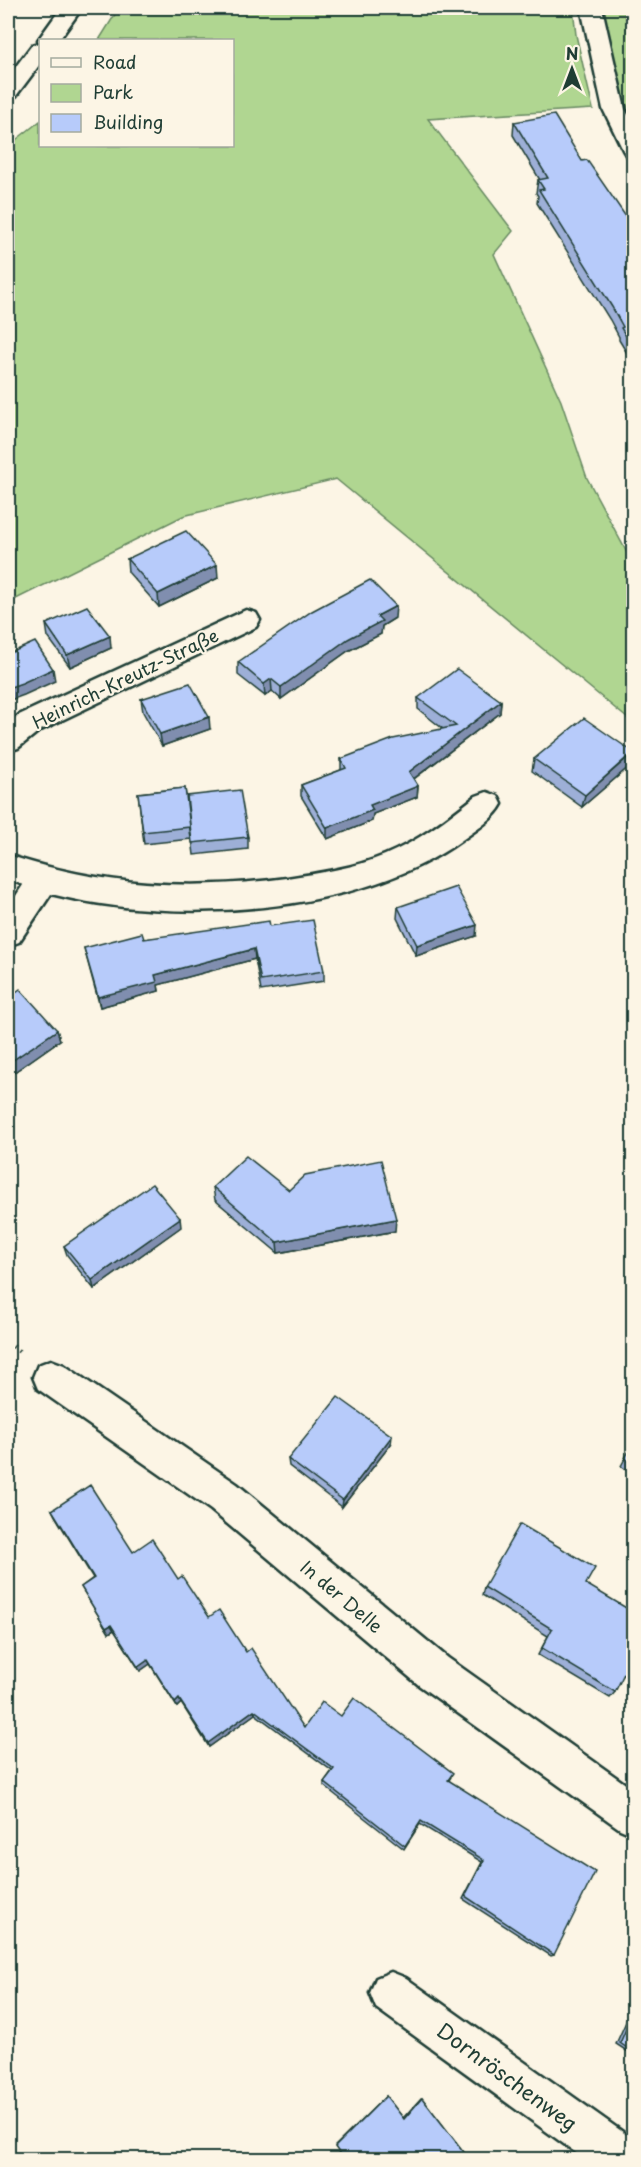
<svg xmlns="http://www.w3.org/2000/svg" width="641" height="2167" viewBox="0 0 641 2167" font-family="'Playpen Sans',sans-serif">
<rect width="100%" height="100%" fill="#fcf5e5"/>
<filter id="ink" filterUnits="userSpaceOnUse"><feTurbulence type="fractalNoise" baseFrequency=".0167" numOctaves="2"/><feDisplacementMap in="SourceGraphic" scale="12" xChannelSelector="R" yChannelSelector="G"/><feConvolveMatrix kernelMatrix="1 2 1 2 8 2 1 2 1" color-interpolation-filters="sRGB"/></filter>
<g filter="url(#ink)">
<!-- green -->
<g fill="#b0d691" stroke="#688a62" stroke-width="1.5">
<path d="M119,8H573L576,35L593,109L428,119L513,231L494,254L561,401L587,478L633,564V723L336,479L183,516L8,603V146L40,121V146H232V40H99Z"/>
<path d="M601,8H633V119L625,101Z"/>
</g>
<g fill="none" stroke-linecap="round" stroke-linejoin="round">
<defs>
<g id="street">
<path d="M581,8H602L625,109L634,126V157L626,155L623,150L603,109Z"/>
<path d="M246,610L256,613L260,620L256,627L39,731L18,748L8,751V724L19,715Z"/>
<path d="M487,792L498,796L502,804C494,819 476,830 462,840C358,916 172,925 51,894L19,942L8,946V908L23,885L8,879V855C102,886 190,891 287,878C320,873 354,868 385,855C419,841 448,818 476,796Z"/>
<path d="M51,1360L64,1365L237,1484L448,1658L634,1790V1835L620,1829L420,1686L211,1510L38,1389L33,1377L38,1365Z"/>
<path d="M391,1972L406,1978L634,2140V2160H586L376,2008L370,1993L376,1978Z"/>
</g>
<g id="primary">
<path d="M61,8H82L59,40H40V43L38,40Z"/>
<path d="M40,43V64L16,96L8,98V77L32,45Z"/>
</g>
</defs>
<!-- street casing -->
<use href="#street" stroke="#1f3d34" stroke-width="5"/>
<!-- primary casing -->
<use href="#primary" stroke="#1f3d34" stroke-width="5"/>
<!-- path -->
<path stroke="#1f3d34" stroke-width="4.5" stroke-dasharray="1.5 5" stroke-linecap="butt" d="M8,1342L22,1354"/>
<!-- street -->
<use href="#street" fill="#fcf5e5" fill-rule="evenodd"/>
<!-- primary -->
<use href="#primary" fill="#fcf5e5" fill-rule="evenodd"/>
</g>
<!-- wall -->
<g fill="#9dafd7" stroke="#1f3d34" stroke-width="1.5">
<path d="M514,122L582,161L633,227V363L619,340V337L610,320L537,203L538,196L536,193L538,180H540L513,135Z"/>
<path d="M127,559L218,578L159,607L128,572Z"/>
<path d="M395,618L382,626L381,634L348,651L281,699L272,691L265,696L238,675V662Z"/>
<path d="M46,624L111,648L70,667L48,637Z"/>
<path d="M418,698L501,701L500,713L414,779L418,786L417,797L373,814L372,821L327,839L301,796V785L341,770V759L443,729L418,709Z"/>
<path d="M141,699L210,729L162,746L143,712Z"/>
<path d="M534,759L631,765L582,807L532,771Z"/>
<path d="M185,788L191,839L144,844L138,793Z"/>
<path d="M187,796L248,837V849L194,855Z"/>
<path d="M398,907L476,936L416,956L397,918Z"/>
<path d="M270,926L324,971V981L261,991L255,959L158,985L159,991L100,1007L84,948L144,939Z"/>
<path d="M8,998L57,1030L60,1040L13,1073L8,1066Z"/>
<path d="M213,1187L395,1231L278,1253L215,1200Z"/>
<path d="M181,1227L94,1289L67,1255L64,1246Z"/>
<path d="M391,1444L342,1507L289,1466L288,1459Z"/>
<path d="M633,1444V1475L621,1466Z"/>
<path d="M52,1510L133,1552L178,1579L209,1617L246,1652L304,1728L341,1716L451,1777L449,1780L554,1955L551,1956L463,1899L482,1862L420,1824L404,1849L324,1786V1782L332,1771L255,1714L209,1747L181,1703L177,1707L150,1664L140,1671L114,1630L109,1633L81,1587L93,1578L55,1516Z"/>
<path d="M586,1585L615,1692L610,1698L538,1655L548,1636L482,1595L484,1587Z"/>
<path d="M633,2006V2055L616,2044Z"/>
<path d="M386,2096L403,2118L421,2098H422L470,2160H344L335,2146Z"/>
</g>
<!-- shaded-wall -->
<g fill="#808eaf" stroke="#1f3d34" stroke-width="1.5">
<path d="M633,228V232L632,240L629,229Z"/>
<path d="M217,565L218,578L159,607L158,594Z"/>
<path d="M396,606L395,618L382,626L381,634L348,651L281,699V687L377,616Z"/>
<path d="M110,636L111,648L70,667L67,655Z"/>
<path d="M53,669L55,681L24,695L8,701V688Z"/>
<path d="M271,679L272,691L265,696L264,684Z"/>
<path d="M501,701L500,713L408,783L409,772Z"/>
<path d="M209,717L210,729L162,746L160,734Z"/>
<path d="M633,753L631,765L582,807L585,795Z"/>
<path d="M418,786L417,797L373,814L372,821L327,839V828L370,805Z"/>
<path d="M477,925L476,936L416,956L417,945Z"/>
<path d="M254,949L255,959L158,985L159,991L100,1007L98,997L155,975Z"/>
<path d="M57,1030L60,1040L13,1073L10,1062Z"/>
<path d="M180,1218L181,1227L94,1289L92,1280Z"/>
<path d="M396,1219L395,1231L278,1253L277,1242Z"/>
<path d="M392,1436L391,1444L342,1507L343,1500Z"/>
<path d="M111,1625L114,1630L109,1633L106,1628Z"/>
<path d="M148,1660L150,1664L140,1671L138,1667Z"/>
<path d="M179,1699L181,1703L177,1707L175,1703Z"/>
<path d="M254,1710L255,1714L209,1747L208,1743Z"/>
</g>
<!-- building -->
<g fill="#b7cbfa" stroke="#1f3d34" stroke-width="1.5">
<path d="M554,115L582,161L587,160L633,227V228L629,229L633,236V347L621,328L623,327L612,307L539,190L544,189L538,180L548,178L514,122Z"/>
<path d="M186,531L217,565L158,594L127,559Z"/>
<path d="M370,580L396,606L377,616L382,621L348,639L281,687L271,679L264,684L238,662L312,611Z"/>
<path d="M87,606L110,636L67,655L46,624Z"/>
<path d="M35,642L53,669L22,683L8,688V654Z"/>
<path d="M457,669L501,701L409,772L418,786L370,805L373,810L327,828L301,785L346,768L341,759L393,739L456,726L418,698Z"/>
<path d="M190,683L209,717L160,734L141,699Z"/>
<path d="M584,718L633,752L585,795L534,759Z"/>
<path d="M185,788L190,827L143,832L138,793Z"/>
<path d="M240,790L248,837L192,843L187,796Z"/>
<path d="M456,887L477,925L417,945L398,907Z"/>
<path d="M313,920L324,971L261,981L254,949L155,975L157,982L98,997L84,948L142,933L144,939L269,921L270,926Z"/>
<path d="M20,989L57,1030L10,1062L8,1059V998Z"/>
<path d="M246,1156L289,1190L305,1175L381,1160L396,1219L277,1242L213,1187Z"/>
<path d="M152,1184L180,1218L92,1280L64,1246Z"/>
<path d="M338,1397L392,1436L343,1500L288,1459Z"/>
<path d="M633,1444V1464L625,1458Z"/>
<path d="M90,1485L133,1552L152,1539L178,1579L182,1576L209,1617L219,1610L246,1652L251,1648L304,1728L322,1702L341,1716L354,1698L453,1773L448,1780L595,1872L554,1955L465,1896L484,1860L421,1821L405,1846L324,1782L334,1769L254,1710L208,1743L179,1699L175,1703L148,1660L138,1667L111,1625L106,1628L81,1587L94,1578L52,1510Z"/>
<path d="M520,1524L595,1568L586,1584L633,1612V1655L615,1692L542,1648L552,1629L484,1587Z"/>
<path d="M633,2013V2052L620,2043Z"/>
<path d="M386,2096L404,2119L422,2098L470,2160H344L335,2147Z"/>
</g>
</g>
<g text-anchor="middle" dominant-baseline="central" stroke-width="4.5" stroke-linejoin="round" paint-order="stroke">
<!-- street labels -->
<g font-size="18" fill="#1f3d34" stroke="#fcf5e5">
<text transform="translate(125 678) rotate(-26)">Heinrich-Kreutz-Straße</text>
<text transform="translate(342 1596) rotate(40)">In der Delle</text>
</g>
<!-- near-street labels -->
<g font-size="21" fill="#1f3d34" stroke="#fcf5e5">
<text transform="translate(508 2076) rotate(36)">Dornröschenweg</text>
</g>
</g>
<!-- margin -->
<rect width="641" height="2167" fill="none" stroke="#fcf5e5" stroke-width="30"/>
<rect x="15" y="15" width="611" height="2137" fill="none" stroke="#1f3d34" stroke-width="2" filter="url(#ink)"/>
<!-- legend -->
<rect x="39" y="39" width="195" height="108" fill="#fcf5e5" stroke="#a4ab9e" stroke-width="1.5"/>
<rect x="51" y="58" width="30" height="9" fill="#fcf5e5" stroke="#a4ab9e" stroke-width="1.5"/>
<text x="93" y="69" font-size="18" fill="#1f3d34">Road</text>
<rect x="51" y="84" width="30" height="18" fill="#b0d691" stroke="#a4ab9e" stroke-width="1.5"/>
<text x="93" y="99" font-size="18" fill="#1f3d34">Park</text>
<rect x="51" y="114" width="30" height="18" fill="#b7cbfa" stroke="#a4ab9e" stroke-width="1.5"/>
<text x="93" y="129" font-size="18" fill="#1f3d34">Building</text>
<!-- north arrow -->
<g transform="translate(572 69)" stroke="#fcf5e5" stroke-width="4.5" paint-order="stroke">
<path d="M0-4.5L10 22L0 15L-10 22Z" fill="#1f3d34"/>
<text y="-9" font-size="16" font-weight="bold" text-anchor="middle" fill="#1f3d34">N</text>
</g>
</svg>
